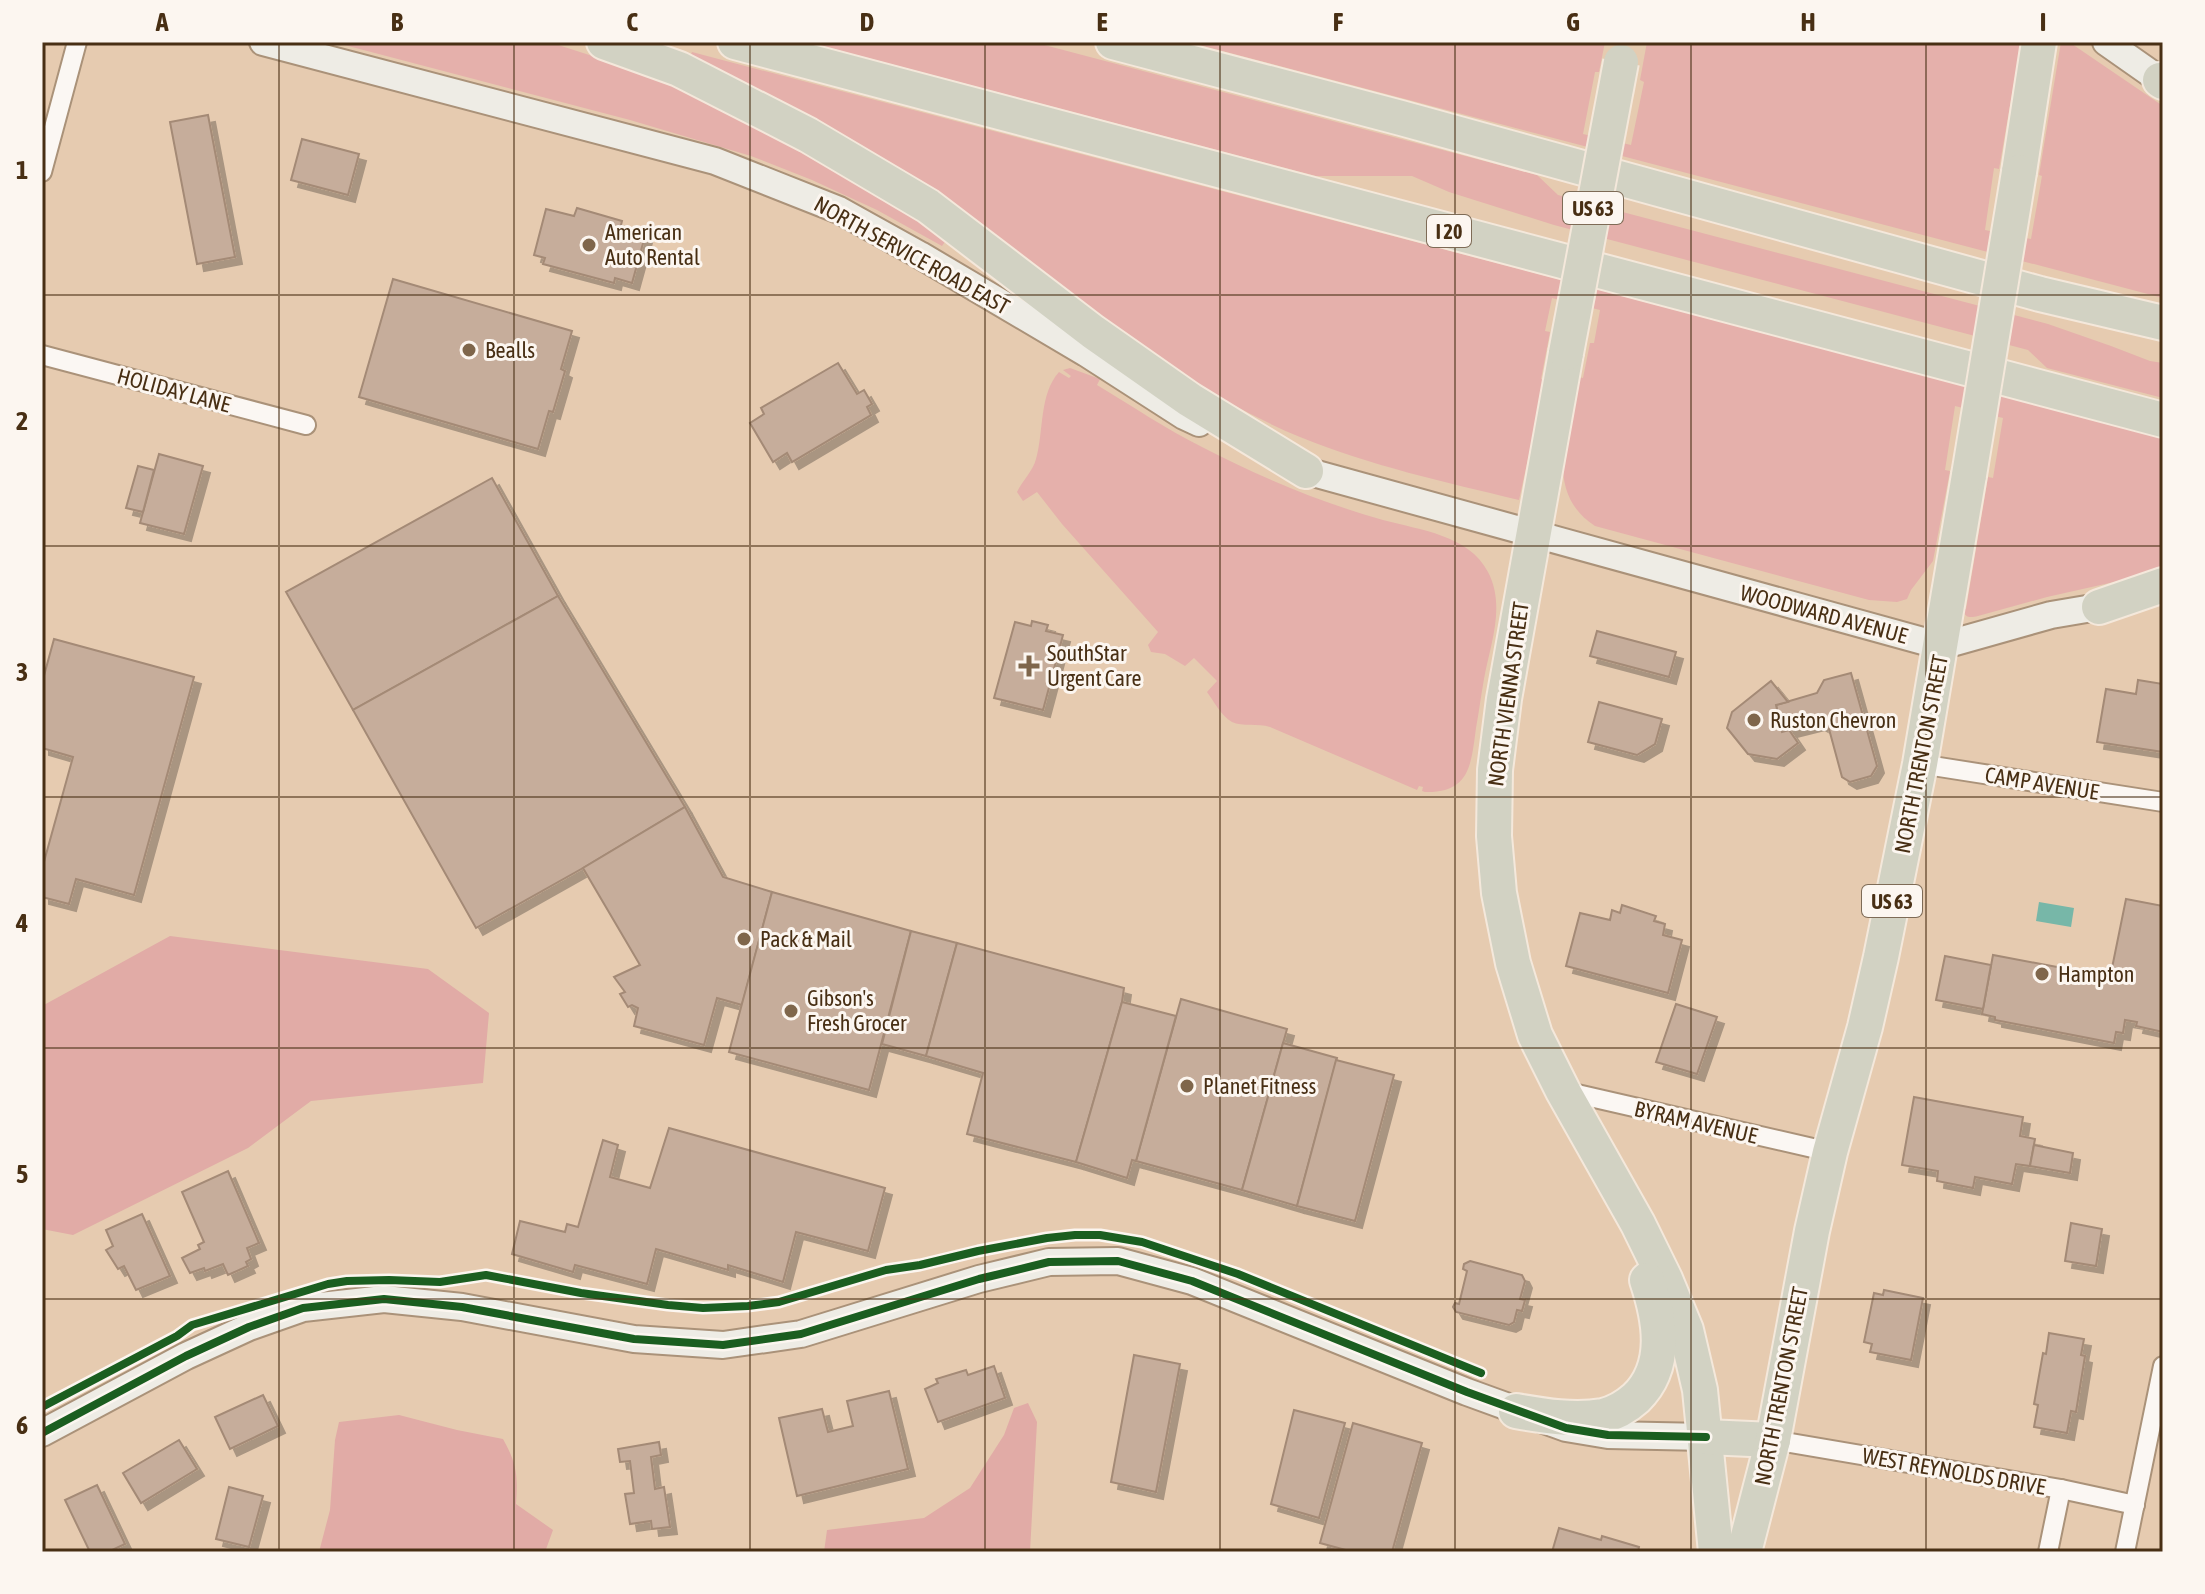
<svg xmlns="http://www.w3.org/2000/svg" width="2205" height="1594" viewBox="0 0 2205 1594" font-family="'Asap Condensed',sans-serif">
<defs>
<filter id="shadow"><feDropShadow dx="7" dy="7" stdDeviation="0" flood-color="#0004"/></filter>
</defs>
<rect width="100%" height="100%" fill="#e6cbb0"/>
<!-- green -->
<g fill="#e5b0ab">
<path d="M333,42H549L648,74L712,100L876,190L947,239L942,246L877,210L812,180L751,156L630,120Z"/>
<path d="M807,42H1033L1537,175L1558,195L2048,324L2111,346L2150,361L2163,363V398L2047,368L2028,350L1554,225L1449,192L1412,176H1316Z"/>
<path d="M1188,42H1605L1599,72H1595L1583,134L1631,145L1644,82L1640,80L1647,42H2021L1999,169L1994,168L1985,230L2031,239L2042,176L2039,175L2061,42H2069L2163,106V298Z"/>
<path d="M692,52L2163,438V571L2047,597L1978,616C1970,618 1965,618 1962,609H1966L1988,477L1993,478L2003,418L1955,406L1945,470L1950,471L1933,561L1911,590L1907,599L1897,602L1869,600L1595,526C1542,492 1568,428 1578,377L1583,378L1590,343H1594L1600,310L1552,298L1545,331L1550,332L1541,379L1545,381L1519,500C1445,482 1371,466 1300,437C1259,420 1219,398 1181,375L690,57Z"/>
<path d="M1070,368L1100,379L1097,385C1132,406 1166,429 1202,447C1260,477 1319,502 1383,520C1420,530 1469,535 1488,572C1506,606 1490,645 1484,679C1481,695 1479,712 1476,728C1471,765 1470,793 1425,792L1422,791L1423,787L1419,786L1417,790L1270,727C1258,723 1242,727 1232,722C1222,717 1213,700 1207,692L1217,681L1194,658L1185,666L1165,654L1151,652L1148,645L1158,632L1062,524L1037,492L1023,501L1017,492C1022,481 1033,471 1036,459C1044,431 1039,394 1059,372L1069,378L1071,376L1063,370Z"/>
</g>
<!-- forest -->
<g fill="#e1aba6">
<path d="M170,936L428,969L489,1013L483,1083L311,1101L248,1148L73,1235L42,1229V1006Z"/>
<path d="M1028,1403L1037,1422L1030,1552H824L827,1530L924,1518L970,1488L1004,1435L1014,1408Z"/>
<path d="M399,1415L457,1430L503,1439C517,1464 518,1476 516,1504L553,1530L545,1552H319L330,1510L335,1440L339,1422Z"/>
</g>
<!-- water -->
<path fill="#77b7a8" d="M2039,902L2074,908L2071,927L2036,921Z"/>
<!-- building -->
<g fill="#c6ad9b" stroke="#a48a76" stroke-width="2" filter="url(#shadow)">
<path d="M208,115L235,257L197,264L170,122Z"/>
<path d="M302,139L359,154L348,195L291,180Z"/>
<path d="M577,208L622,221L620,229L645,236L632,283L615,278L614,283L543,264L545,258L534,255L546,209L574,216Z"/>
<path d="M393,279L572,331L561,369L565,371L553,412L549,411L538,449L359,397Z"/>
<path d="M838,363L857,394L864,390L872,404L867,407L871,415L792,462L787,453L773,462L750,423L764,414L761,408Z"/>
<path d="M159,454L203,466L184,534L140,523Z"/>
<path d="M138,466L154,470L143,512L126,508Z"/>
<path d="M492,478L558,596L353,710L286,592Z"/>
<path d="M558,596L685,807L583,868L476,928L353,710Z"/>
<path d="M1032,621L1048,625L1046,631L1063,635L1043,710L994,698L1015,622L1031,626Z"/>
<path d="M1597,631L1676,652L1669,677L1590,656Z"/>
<path d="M54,639L194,677L134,895L76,879L69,904L42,897V869L73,757L42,748V683Z"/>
<path d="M1851,673L1877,766L1871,776L1850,782L1842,777L1829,729L1818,723L1782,732L1776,705L1817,693L1824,680Z"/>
<path d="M2138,680L2163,684V752L2097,742L2106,689L2136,694Z"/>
<path d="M1771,681L1788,702L1776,705L1782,732L1789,730L1798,743L1777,759L1748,754L1727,728L1732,712Z"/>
<path d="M1599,702L1662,719L1655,744L1637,755L1588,742Z"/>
<path d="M685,807L723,877L772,892L742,1005L717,998L704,1045L634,1026L638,1008L632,1005L628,1007L620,994L625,992L614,977L640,965L583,868Z"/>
<path d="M772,892L911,931L869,1090L729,1052Z"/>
<path d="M2126,899L2163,906V1032L2136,1026L2137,1022L2125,1020L2123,1033L2116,1032L2114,1043L1995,1020V1017L1982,1014L1993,955L2121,979L2122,970L2112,968Z"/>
<path d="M1622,905L1656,916L1654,921L1665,924L1663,935L1682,940L1668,993L1566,966L1580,913L1610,920L1612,910L1620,913Z"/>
<path d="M911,931L957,943L926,1056L882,1044Z"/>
<path d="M957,943L1124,988L1122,1002L1076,1162L967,1134L983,1073L926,1056Z"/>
<path d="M1945,956L1991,965L1983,1009L1936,1000Z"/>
<path d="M1181,999L1287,1029L1242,1190L1136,1161Z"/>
<path d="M1122,1002L1176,1016L1136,1161L1132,1160L1127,1178L1076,1162Z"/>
<path d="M1676,1004L1717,1017L1697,1074L1656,1062Z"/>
<path d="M1283,1043L1337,1058L1297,1206L1242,1190Z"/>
<path d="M1336,1060L1394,1075L1355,1221L1297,1206Z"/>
<path d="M1914,1097L2023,1117L2020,1136L2035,1139L2030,1166L2016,1164L2012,1184L1975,1177L1973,1188L1937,1181L1938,1171L1902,1165Z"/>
<path d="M669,1128L885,1188L868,1251L796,1232L783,1282L728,1265V1270L656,1249L647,1284L575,1265L573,1272L512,1254L520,1221L565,1232L567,1224L578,1227L603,1140L618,1145L610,1177L650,1188Z"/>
<path d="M2034,1145L2073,1153L2070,1173L2030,1166Z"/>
<path d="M228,1171L259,1243L247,1248L251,1259L246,1262L248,1266L228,1275L223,1264L205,1271L204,1268L190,1273L182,1258L200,1249L198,1245L204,1242L182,1192Z"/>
<path d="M142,1214L170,1276L136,1290L124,1266L118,1269L106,1250L113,1246L106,1230Z"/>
<path d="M2071,1223L2102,1229L2096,1266L2065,1261Z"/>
<path d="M1470,1261L1522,1275L1525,1281L1520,1299L1525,1300L1522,1311L1517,1310L1514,1322L1509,1325L1456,1312L1453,1307L1455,1303L1459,1304L1467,1271L1463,1269L1464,1264Z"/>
<path d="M1884,1290L1923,1298L1911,1360L1870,1352L1872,1344L1864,1342L1874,1293L1883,1295Z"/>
<path d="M2049,1333L2084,1339L2081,1355L2085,1356L2076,1412L2071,1411L2067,1433L2034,1427L2038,1405L2034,1404L2043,1353L2046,1354Z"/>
<path d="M1134,1355L1180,1364L1156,1492L1111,1482Z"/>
<path d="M994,1366L1005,1398L938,1422L925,1389L938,1383L936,1379L966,1370L968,1375Z"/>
<path d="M889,1391L908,1469L797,1496L779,1418L822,1409L828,1432L853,1426L847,1401Z"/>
<path d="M263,1395L278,1426L230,1449L215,1417Z"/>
<path d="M1294,1410L1345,1423L1319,1518L1271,1504Z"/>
<path d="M1353,1423L1422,1443L1392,1552H1353L1320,1543Z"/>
<path d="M179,1440L197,1469L141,1503L123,1473Z"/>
<path d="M659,1442L661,1455L651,1457L655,1489L664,1487L670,1527L652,1529L651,1521L630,1524L625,1494L634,1493L630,1461L620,1462L618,1449Z"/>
<path d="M97,1485L125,1544L108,1552H90L65,1500Z"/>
<path d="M229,1487L263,1496L249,1547L216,1539Z"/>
<path d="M1559,1528L1601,1540L1602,1536L1639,1547L1638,1552H1552Z"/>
</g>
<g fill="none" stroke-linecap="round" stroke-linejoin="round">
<defs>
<g id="street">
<path d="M42,172L77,42"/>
<path d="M42,355L306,425"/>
<path d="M1920,764L2163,802"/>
<path d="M1564,1091L1830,1152"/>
<path d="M1773,1440L2061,1489L2135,1505"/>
<path d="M2048,1552L2061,1489"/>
<path d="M2125,1552L2163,1366"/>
</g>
<g id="secondary">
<path d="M263,42L715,161L839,210L920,255L1086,353L1184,416L1199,423"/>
<path d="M2106,42L2163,82"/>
<path d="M1290,464L1306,471L1941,646L2051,615L2116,604"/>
<path d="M42,1433L186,1356L249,1327L303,1308L384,1299L462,1307L634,1339L723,1345L801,1334L979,1279L1049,1262L1118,1261L1192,1281L1467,1392L1566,1428L1608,1435L1706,1437"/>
</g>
<g id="highway">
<path d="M604,42L679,69L808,135L928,206L1093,332L1190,400L1306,471"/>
<path d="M735,42L2163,420"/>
<path d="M1113,42L1401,118L2040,294L2163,323"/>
<path d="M2160,80L2163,82"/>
<path d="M2019,172L2039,42"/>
<path d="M1566,353L1504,699L1495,770L1494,836L1499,893L1513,963L1535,1035L1563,1091L1638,1224L1665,1279L1686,1330L1700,1390L1716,1552"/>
<path d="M2099,607L2163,585"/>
<path d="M1516,1411C1544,1416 1575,1421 1603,1416C1616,1413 1627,1406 1636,1398C1669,1366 1660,1319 1647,1280"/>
<path d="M1706,1437L1773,1440"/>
<path d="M1744,1552L1773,1440L1812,1231L1830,1152L1865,1027L1881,957L1920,764L1969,475"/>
</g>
</defs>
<!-- street casing -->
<use href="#street" stroke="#aa9279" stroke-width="22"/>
<!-- secondary casing -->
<use href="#secondary" stroke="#aa9279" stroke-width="30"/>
<!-- highway casing -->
<use href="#highway" stroke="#f4e8db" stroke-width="38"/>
<!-- street -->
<use href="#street" stroke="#fbf7f3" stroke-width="18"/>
<!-- secondary -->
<use href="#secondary" stroke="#eeece5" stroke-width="26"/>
<!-- highway -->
<use href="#highway" stroke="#d2d2c3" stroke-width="34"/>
<defs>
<g id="highway-bridge">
<path d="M1566,353L1621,62"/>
<path d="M1969,475L2019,172"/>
</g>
</defs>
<!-- highway-bridge casing -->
<use href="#highway-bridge" stroke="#f4e8db" stroke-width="38" stroke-linecap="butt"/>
<!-- highway-bridge -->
<use href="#highway-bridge" stroke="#d2d2c3" stroke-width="34"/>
<defs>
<g id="cycleway">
<path d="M42,1407L177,1336L192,1325L328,1284L347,1281L389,1280L440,1282L486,1275L581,1293L668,1305L703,1308L748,1306L779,1302L886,1270L920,1265L978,1251L1047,1238L1075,1235H1100L1142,1242L1238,1274L1481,1373"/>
<path d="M42,1433L186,1356L249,1327L303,1308L384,1299L462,1307L634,1339L723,1345L801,1334L979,1279L1049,1262L1118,1261L1192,1281L1467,1392L1566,1428L1608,1435L1706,1437"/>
</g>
</defs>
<!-- cycleway casing -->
<use href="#cycleway" stroke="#fcf6f0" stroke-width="13"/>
<!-- cycleway -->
<use href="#cycleway" stroke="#1b5e20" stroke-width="8"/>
</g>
<!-- grid -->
<path fill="none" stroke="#482f14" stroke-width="2" stroke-opacity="0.55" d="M279,42V1552M514,42V1552M750,42V1552M985,42V1552M1220,42V1552M1455,42V1552M1691,42V1552M1926,42V1552M42,295H2163M42,546H2163M42,797H2163M42,1048H2163M42,1299H2163"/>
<!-- markers -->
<g fill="#7f664b" stroke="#fcf6f0" stroke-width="3">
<circle cx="589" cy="245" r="8"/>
<circle cx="469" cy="350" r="8"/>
<path d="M1025 654h8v8h8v8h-8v8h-8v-8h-8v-8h8z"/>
<circle cx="1754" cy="720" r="8"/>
<circle cx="744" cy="939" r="8"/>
<circle cx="2042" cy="974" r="8"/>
<circle cx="791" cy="1011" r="8"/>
<circle cx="1187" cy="1086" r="8"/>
</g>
<g text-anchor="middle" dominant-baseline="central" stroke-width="6" stroke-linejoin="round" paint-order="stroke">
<!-- shield labels -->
<g fill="#fcf6f0" stroke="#7e6b56" stroke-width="2">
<rect x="1563" y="192" width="60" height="32" rx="6"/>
<rect x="1427" y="215" width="44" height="32" rx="6"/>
<rect x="1862" y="885" width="60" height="32" rx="6"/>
</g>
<g font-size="20" font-weight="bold" fill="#482f14">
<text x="1593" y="208">US 63</text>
<text x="1449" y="231">I 20</text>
<text x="1892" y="901">US 63</text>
</g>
<!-- poi labels -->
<g font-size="22" fill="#482f14" stroke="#fcf6f0" text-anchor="start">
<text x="605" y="232">American<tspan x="605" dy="25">Auto Rental</tspan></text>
<text x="485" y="350">Bealls</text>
<text x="1047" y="653">SouthStar<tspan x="1047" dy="25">Urgent Care</tspan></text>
<text x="1770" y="720">Ruston Chevron</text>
<text x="760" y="939">Pack &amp; Mail</text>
<text x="2058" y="974">Hampton</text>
<text x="807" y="998">Gibson's<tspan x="807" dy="25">Fresh Grocer</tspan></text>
<text x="1203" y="1086">Planet Fitness</text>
</g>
<!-- street labels -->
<g font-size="22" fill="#482f14" stroke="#fcf6f0">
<text transform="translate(912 255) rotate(29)">NORTH SERVICE ROAD EAST</text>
<text transform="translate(174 390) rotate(15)">HOLIDAY LANE</text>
<text transform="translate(1824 614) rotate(15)">WOODWARD AVENUE</text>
<text transform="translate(1508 694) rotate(-82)">NORTH VIENNA STREET</text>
<text transform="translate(1921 754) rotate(-79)">NORTH TRENTON STREET</text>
<text transform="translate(2042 783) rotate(9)">CAMP AVENUE</text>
<text transform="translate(1696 1122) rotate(13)">BYRAM AVENUE</text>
<text transform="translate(1781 1386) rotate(-79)">NORTH TRENTON STREET</text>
<text transform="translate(1954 1471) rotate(10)">WEST REYNOLDS DRIVE</text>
</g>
</g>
<!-- border -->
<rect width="2205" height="1594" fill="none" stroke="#fcf6f0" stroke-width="88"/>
<rect x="44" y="44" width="2117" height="1506" fill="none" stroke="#482f14" stroke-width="3"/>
<g font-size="26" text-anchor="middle" font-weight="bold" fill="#482f14">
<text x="162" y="31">A</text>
<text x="397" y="31">B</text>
<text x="632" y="31">C</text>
<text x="867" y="31">D</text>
<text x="1102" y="31">E</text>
<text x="1338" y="31">F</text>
<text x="1573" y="31">G</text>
<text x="1808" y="31">H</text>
<text x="2043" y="31">I</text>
<text x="22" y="179">1</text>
<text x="22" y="430">2</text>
<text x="22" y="681">3</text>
<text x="22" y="932">4</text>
<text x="22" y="1183">5</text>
<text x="22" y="1434">6</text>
</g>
</svg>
